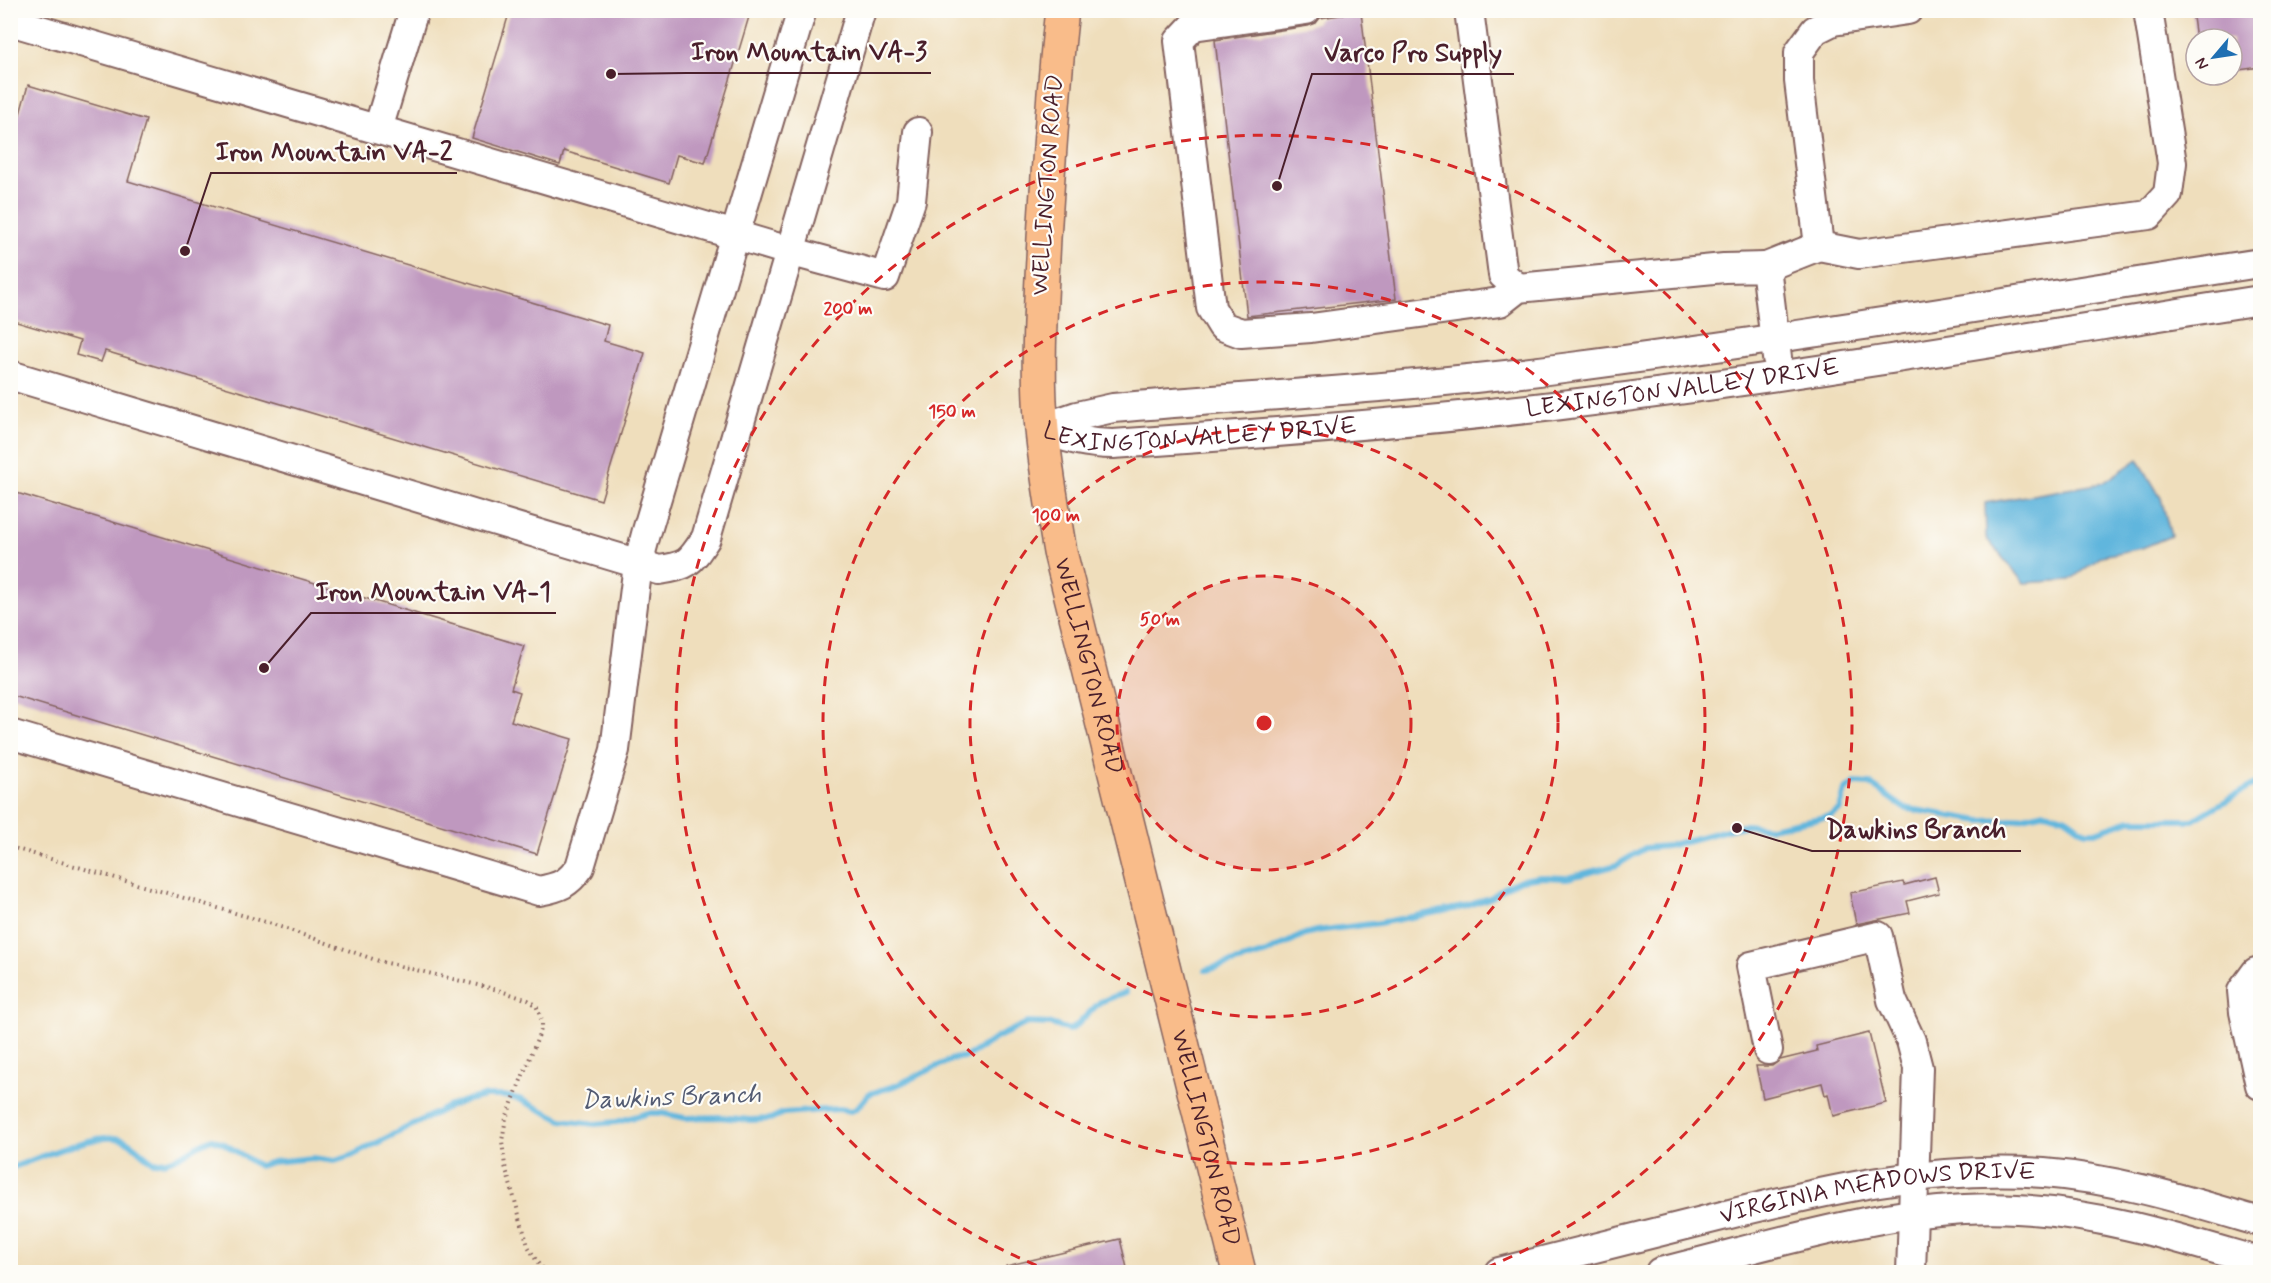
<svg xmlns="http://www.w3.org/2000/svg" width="2271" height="1283" viewBox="0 0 2271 1283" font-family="Mynerve,sans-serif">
<rect width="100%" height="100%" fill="#fdfcf7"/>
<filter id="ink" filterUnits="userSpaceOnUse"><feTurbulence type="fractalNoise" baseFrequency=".0167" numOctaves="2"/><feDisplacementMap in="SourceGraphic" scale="12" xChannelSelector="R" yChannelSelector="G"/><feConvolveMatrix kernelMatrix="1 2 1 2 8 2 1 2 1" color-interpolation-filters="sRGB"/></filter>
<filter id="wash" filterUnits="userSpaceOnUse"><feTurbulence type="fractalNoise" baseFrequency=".008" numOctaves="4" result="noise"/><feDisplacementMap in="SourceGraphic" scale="24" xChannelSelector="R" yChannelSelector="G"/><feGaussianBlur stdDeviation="1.35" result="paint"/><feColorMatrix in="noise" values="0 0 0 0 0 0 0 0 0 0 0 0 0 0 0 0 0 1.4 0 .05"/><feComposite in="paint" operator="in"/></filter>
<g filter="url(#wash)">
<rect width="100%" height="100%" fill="#efdebc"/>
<!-- water -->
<path fill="#61b6dd" stroke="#566a84" stroke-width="1.5" d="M2138,459L2161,498L2171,536L2142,548L2102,556L2070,580L2024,583L1986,538L1985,503L2103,483Z"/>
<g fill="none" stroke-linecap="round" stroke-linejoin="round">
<!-- stream -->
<g stroke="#61b6dd" stroke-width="6">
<path d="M1206,970L1264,954L1305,934L1316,931L1379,923L1464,907L1492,897L1504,888L1521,880L1541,877L1567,878L1617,865L1645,848L1667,846L1746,825L1770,828L1830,816L1840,809L1845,790L1855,783L1870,784L1904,808L1981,821L2010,820L2045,812L2065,817L2086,832H2095L2130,820H2193L2260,781"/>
<path d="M10,1168C36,1160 100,1129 124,1140C135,1144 143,1156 154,1162C176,1164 192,1146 212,1139L223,1143L259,1166L272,1162L313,1158L335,1161L351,1156L450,1106L467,1100L485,1096H504L519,1099L562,1120L595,1124L617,1122L648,1113H661L685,1118L719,1117L750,1120L770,1119L783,1113L839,1109L851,1111L856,1109L869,1094L897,1085L955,1058L966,1057L998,1037L1027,1023L1051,1024L1069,1030L1075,1027L1100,1002L1126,992"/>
</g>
</g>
<g id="blocks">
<!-- building -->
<g fill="#bf98bf">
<path d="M510,10H751L705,163L677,155L669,183L564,151L560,165L472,138Z"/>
<path d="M2192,10H2260V67L2232,71V39H2196Z"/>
<path d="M1361,12L1396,299L1247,316L1215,40L1308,26L1316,23L1320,18Z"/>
<path d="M28,85L146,120L128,181L608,325L604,341L645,353L601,500L105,351L101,362L76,355L80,341L10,320V111L20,114Z"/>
<path d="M10,491L524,646L511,689L520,692L511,721L572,739L537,854L10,695Z"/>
<path d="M1935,877L1939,893L1907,901L1910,913L1856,924L1850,893L1903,882L1904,885Z"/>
<path d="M1869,1033L1886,1103L1833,1116L1828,1094L1825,1095L1822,1083L1763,1098L1756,1066H1772L1780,1060L1817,1051L1816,1046Z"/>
<path d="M1120,1239L1128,1272H1007L1006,1266Z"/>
</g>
</g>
</g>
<g filter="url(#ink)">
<use href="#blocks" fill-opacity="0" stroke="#84625e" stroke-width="1.5"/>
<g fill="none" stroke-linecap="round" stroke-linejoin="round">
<defs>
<g id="minor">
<path d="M1306,10L1193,26L1179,41L1211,308L1222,326L1241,333L1311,328L1500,302L1518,288L1724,268L1766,267L1777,358"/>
<path d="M1469,10L1503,275L1518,288"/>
<path d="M10,21L789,251L885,277L911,201L918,132"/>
<path d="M378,129L414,10"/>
<path d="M1819,246L1799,81V52L1815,30L1833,21L1908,10"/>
<path d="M1766,267L1819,246L1859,254L2149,215L2168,194L2172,163L2148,10"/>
<path d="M10,375L659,570C689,566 690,562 706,538L861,10"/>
<path d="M1042,428L1077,416L1113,408C1265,395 1419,387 1571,367C1801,337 2031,298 2260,263"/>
<path id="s1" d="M1042,428C1066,439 1087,444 1113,444C1260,434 1407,423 1553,406C1790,378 2025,337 2260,300"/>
<path d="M10,734L539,891C560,887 568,884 580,867L615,750L638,564L646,534L802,10"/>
<path d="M2260,971L2256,972L2242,991L2244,1012L2260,1085"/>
<path d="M1768,1050L1751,966L1878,936L1892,1000L1911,1041L1918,1068L1911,1272"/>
<path id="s2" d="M1499,1272C1572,1254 1645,1236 1718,1217C1826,1190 1932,1165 2044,1173C2119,1179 2189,1201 2260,1222"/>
<path d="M1660,1272C1773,1245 1900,1202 2017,1209C2100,1213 2181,1239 2260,1262"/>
</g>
<g id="major">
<path id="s3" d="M1062,10C1053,86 1049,162 1044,238C1041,302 1036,366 1042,430C1046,471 1053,511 1060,552L1239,1272"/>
</g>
</defs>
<!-- minor casing -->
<use href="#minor" stroke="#84625e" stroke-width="32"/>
<!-- major casing -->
<use href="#major" stroke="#84625e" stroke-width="36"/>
<!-- path -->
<path stroke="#84625e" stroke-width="4" stroke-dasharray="1.5 4.5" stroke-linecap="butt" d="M10,847L269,923L379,961L498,990L528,1000L536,1005L542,1021V1027L506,1118L502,1141L505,1166L528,1246L539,1265L547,1272"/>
<!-- minor -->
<use href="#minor" stroke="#fff" stroke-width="28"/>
<!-- major -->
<use href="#major" stroke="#f9bc8a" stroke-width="33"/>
</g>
</g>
<!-- distance rings -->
<circle cx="1264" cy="723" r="147" fill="#d62828" fill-opacity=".12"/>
<g fill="none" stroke="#d62828" stroke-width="3" stroke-dasharray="10 8">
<circle cx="1264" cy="723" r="147"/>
<circle cx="1264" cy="723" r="294"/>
<circle cx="1264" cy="723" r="441"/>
<path d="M1053 1272A588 588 0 1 1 1475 1272"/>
</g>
<g text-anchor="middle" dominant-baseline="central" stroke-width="4.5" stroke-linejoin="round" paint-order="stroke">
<!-- street labels -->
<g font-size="24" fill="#4a1f2b" stroke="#fdfcf7">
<text transform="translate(1048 185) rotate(-86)">WELLINGTON ROAD</text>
<text stroke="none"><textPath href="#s1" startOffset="646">LEXINGTON VALLEY DRIVE</textPath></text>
<text stroke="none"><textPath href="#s1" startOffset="160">LEXINGTON VALLEY DRIVE</textPath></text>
<text stroke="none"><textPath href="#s3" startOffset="662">WELLINGTON ROAD</textPath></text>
<text stroke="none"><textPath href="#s3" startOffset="1148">WELLINGTON ROAD</textPath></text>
<text stroke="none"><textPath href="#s2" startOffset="388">VIRGINIA MEADOWS DRIVE</textPath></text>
</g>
<!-- water labels -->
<g font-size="26" font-style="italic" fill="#535b72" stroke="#fdfcf7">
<text transform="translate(671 1098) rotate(-2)">Dawkins Branch</text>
</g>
</g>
<circle cx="1264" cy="723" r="9" fill="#d62828" stroke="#fdfcf7" stroke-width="3"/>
<g font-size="18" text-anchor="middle" font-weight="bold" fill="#d62828" stroke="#fdfcf7" stroke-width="4.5" stroke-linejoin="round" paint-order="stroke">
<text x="848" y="314">200 m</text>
<text x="952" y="417">150 m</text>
<text x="1056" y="521">100 m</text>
<text x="1160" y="625">50 m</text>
</g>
<!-- callouts -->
<path fill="none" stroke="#4a1f2b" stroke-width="2" d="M611 74L686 73H931M1277 186L1312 74H1514M185 251L211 173H457M264 668L311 613H556M1737 828L1812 851H2021"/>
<g fill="#4a1f2b" stroke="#fdfcf7" stroke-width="2">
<circle cx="611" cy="74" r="6"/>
<circle cx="1277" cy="186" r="6"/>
<circle cx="185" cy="251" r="6"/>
<circle cx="264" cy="668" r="6"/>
<circle cx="1737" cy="828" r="6"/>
</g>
<g font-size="26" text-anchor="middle" font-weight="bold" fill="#4a1f2b" stroke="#fdfcf7" stroke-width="4.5" stroke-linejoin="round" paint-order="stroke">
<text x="809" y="60">Iron Mountain VA-3</text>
<text x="1413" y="61">Varco Pro Supply</text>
<text x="334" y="160">Iron Mountain VA-2</text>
<text x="433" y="600">Iron Mountain VA-1</text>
<text x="1916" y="838">Dawkins Branch</text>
</g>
<!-- margin -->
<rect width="2271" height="1283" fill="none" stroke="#fdfcf7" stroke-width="36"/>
<!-- north arrow -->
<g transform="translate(2214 57) rotate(241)"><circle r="28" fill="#fdfcf7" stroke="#b5a4a5" stroke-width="1.5"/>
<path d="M0-4.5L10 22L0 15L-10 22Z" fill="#1f6fb2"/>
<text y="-9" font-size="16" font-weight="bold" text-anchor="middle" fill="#4a1f2b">N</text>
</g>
</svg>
